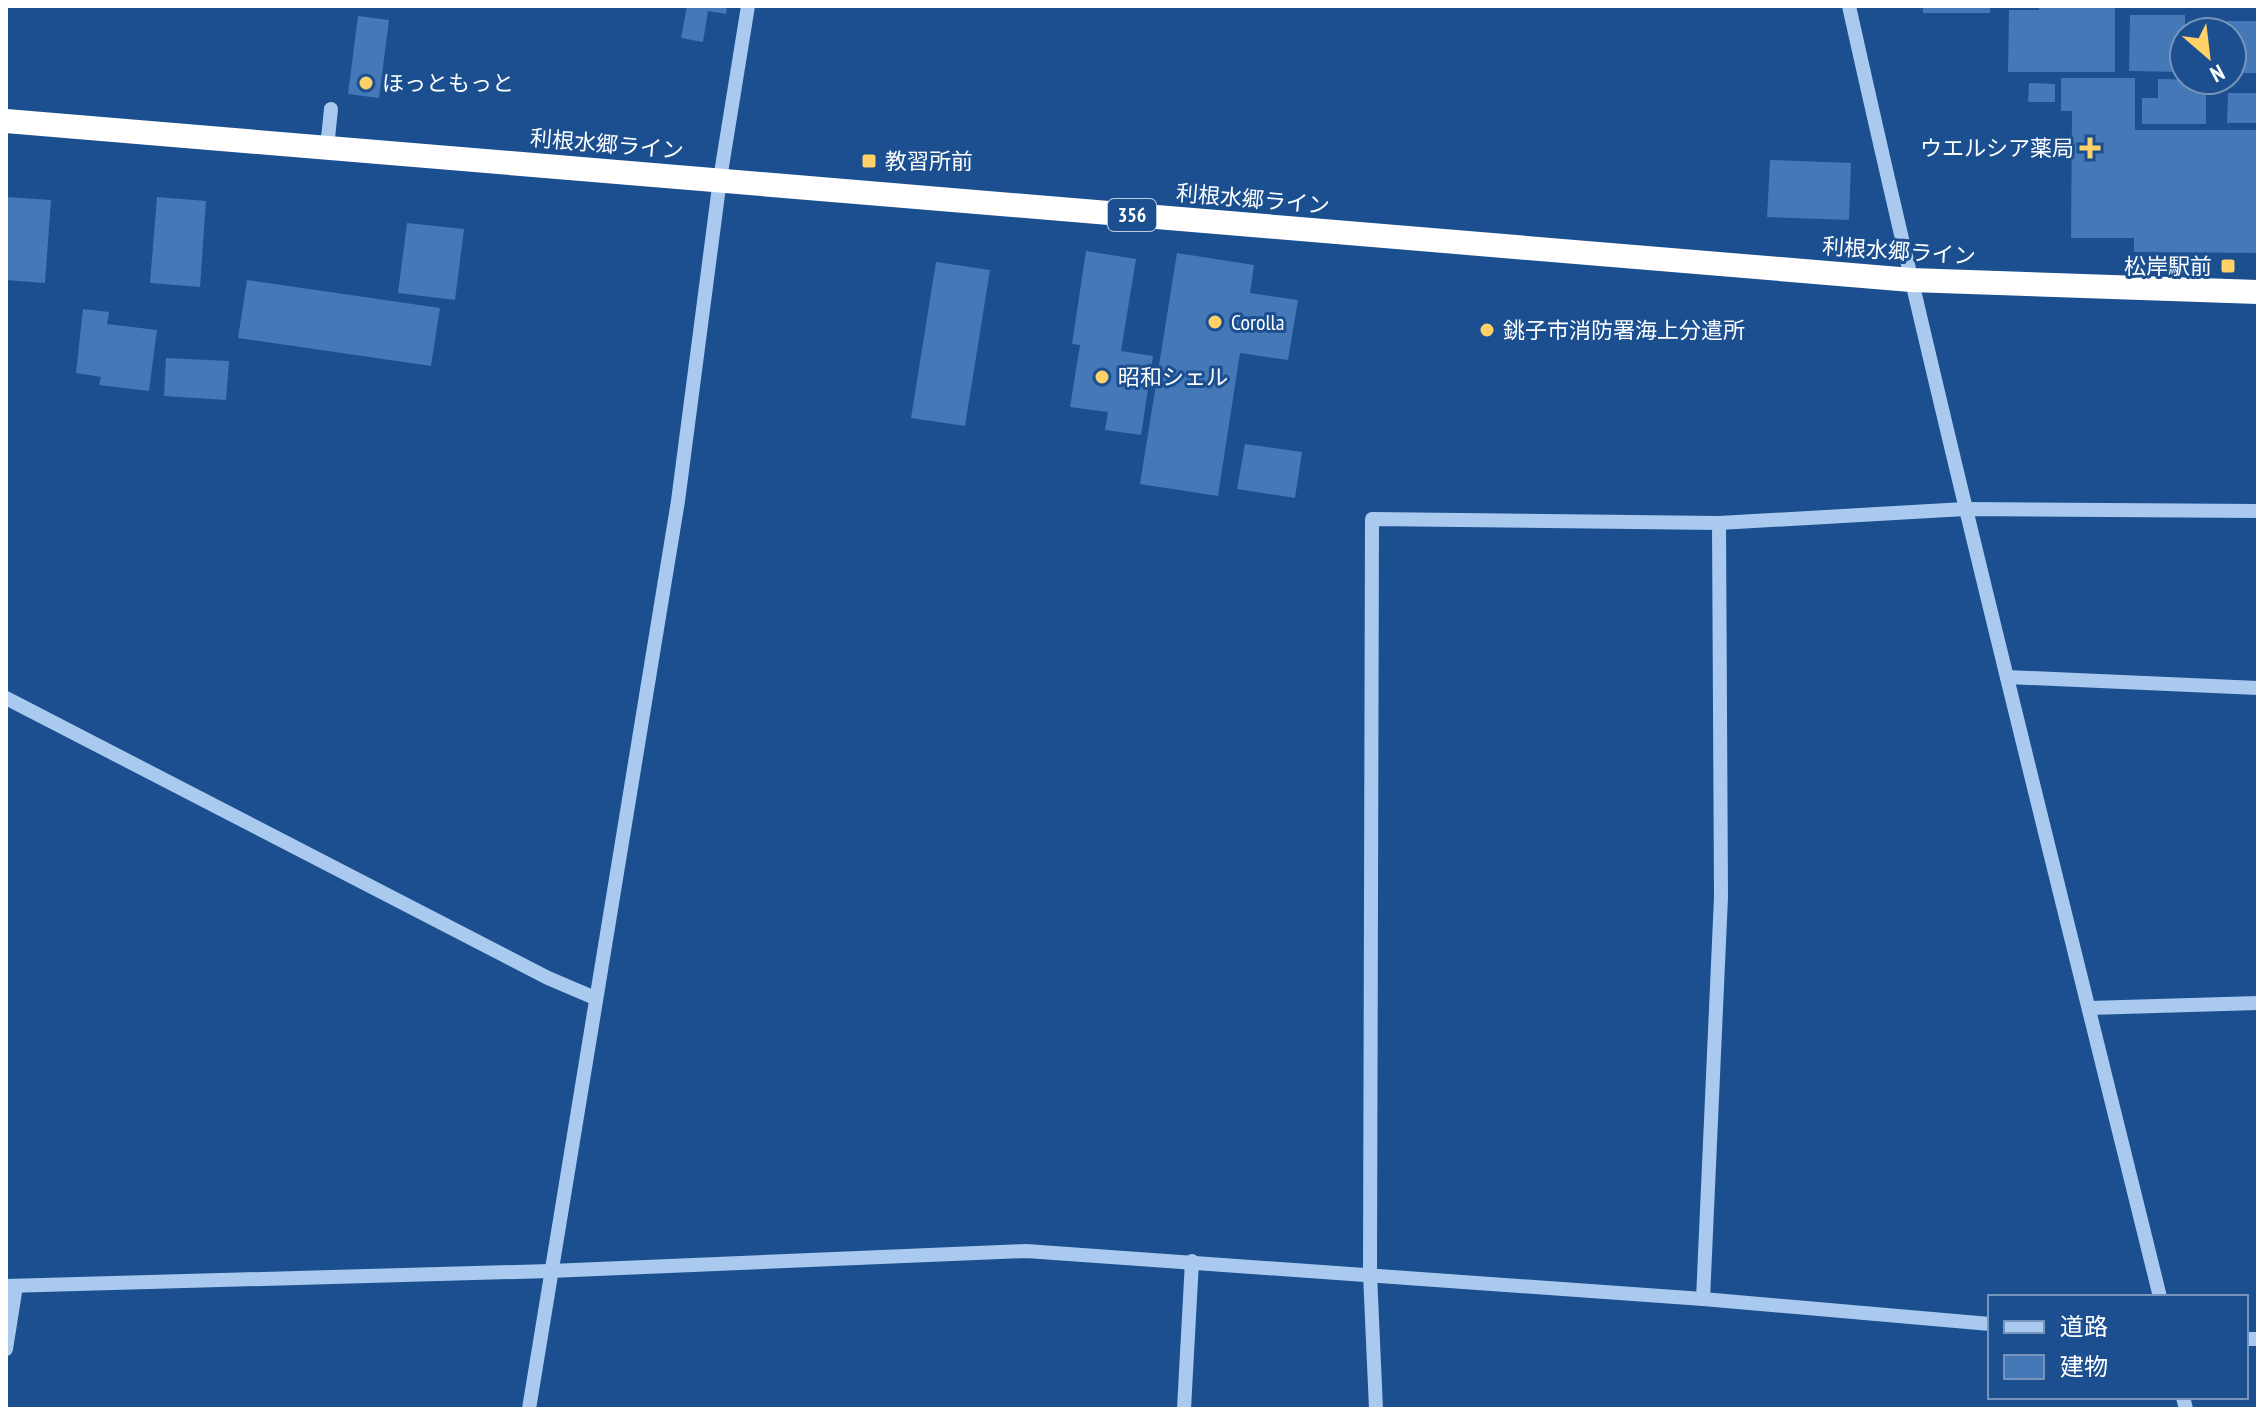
<svg xmlns="http://www.w3.org/2000/svg" width="2264" height="1415" viewBox="0 0 2264 1415" font-family="'PT Sans Narrow','Noto Sans JP',sans-serif">
<rect width="100%" height="100%" fill="#1b4f8f"/>
<!-- building -->
<g fill="#4478b7">
<path d="M687,6H727L726,14L708,11L703,42L681,38Z"/>
<rect x="1923" y="6" width="67" height="7"/>
<path d="M2039,6H2115V72H2008L2009,10H2039Z"/>
<path d="M2130,15H2185V24H2211V32H2184V72L2129,71Z"/>
<path d="M358,16L389,20L379,98L348,94Z"/>
<path d="M2227,21H2258V73H2232V32H2227Z"/>
<path d="M2061,78H2135V130H2258V253L2134,252V238H2071L2072,111H2061Z"/>
<path d="M2158,79L2206,80V124H2142V98H2158Z"/>
<path d="M2029,83L2055,84V102H2028Z"/>
<path d="M2228,93H2258V123H2227Z"/>
<path d="M1770,160L1851,163L1849,220L1767,217Z"/>
<path d="M6,197L51,200L45,283L6,280Z"/>
<path d="M157,197L206,201L200,287L150,283Z"/>
<path d="M407,223L464,229L455,300L398,293Z"/>
<path d="M1086,251L1136,259L1121,351L1153,356L1141,435L1105,430L1108,412L1070,407L1080,345L1072,344Z"/>
<path d="M1177,253L1254,265L1250,293L1298,300L1288,360L1240,353L1218,496L1140,484Z"/>
<path d="M936,262L990,270L965,426L911,418Z"/>
<path d="M247,280L440,308L431,366L238,338Z"/>
<path d="M83,309L109,312L107,324L157,330L149,391L99,385L101,377L76,373Z"/>
<path d="M166,358L229,361L226,400L164,396Z"/>
<path d="M1245,444L1302,452L1295,498L1237,489Z"/>
</g>
<g fill="none" stroke-linecap="round" stroke-linejoin="round">
<!-- minor -->
<g stroke="#a9c9ee" stroke-width="14">
<path d="M1849,6C1945,438 2054,867 2160,1297"/>
<path d="M327,148L331,109"/>
<path d="M2007,677L2258,688"/>
<path d="M6,698L548,978L595,998"/>
<path d="M2089,1008L2258,1003"/>
<path d="M6,1286L550,1271L1026,1251L1703,1299L1990,1324"/>
<path d="M1703,1299L1721,897L1719,523"/>
<path d="M2246,1339H2258"/>
<path d="M6,1349L16,1286"/>
<path d="M2183,1397L2186,1409"/>
<path d="M529,1409L678,501L720,179L748,6"/>
<path d="M1184,1409L1192,1261"/>
<path d="M1376,1409L1370,1274L1372,519L1719,523L1965,509L2258,511"/>
</g>
<!-- highway -->
<path stroke="#fff" stroke-width="24" d="M6,121L1911,280L2258,292"/>
</g>
<!-- markers -->
<g fill="#ffd166" stroke="#1b4f8f" stroke-width="3">
<circle cx="366" cy="83" r="8"/>
<path d="M2086 136h8v8h8v8h-8v8h-8v-8h-8v-8h8z"/>
<rect x="861" y="153" width="16" height="16" rx="4"/>
<rect x="2220" y="258" width="16" height="16" rx="4"/>
<circle cx="1215" cy="322" r="8"/>
<circle cx="1487" cy="330" r="8"/>
<circle cx="1102" cy="377" r="8"/>
</g>
<g text-anchor="middle" dominant-baseline="central" stroke-width="6" stroke-linejoin="round" paint-order="stroke">
<!-- shield labels -->
<rect fill="#1b4f8f" stroke="#bbcadd" stroke-width="2" x="1108" y="199" width="48" height="32" rx="6"/>
<g font-size="20" font-weight="bold" fill="#fff">
<text x="1132" y="215">356</text>
</g>
<!-- poi labels -->
<g font-size="22" fill="#fff" stroke="#1b4f8f" text-anchor="start">
<text x="382" y="83">ほっともっと</text>
<text x="2074" y="148" text-anchor="end">ウエルシア薬局</text>
<text x="885" y="161">教習所前</text>
<text x="2212" y="266" text-anchor="end">松岸駅前</text>
<text x="1231" y="322">Corolla</text>
<text x="1503" y="330">銚子市消防署海上分遣所</text>
<text x="1118" y="377">昭和シェル</text>
</g>
<!-- street labels -->
<g font-size="22" fill="#fff" stroke="#1b4f8f">
<text transform="translate(607 144) rotate(5)">利根水郷ライン</text>
<text transform="translate(1253 199) rotate(5)">利根水郷ライン</text>
<text transform="translate(1899 251) rotate(4)">利根水郷ライン</text>
</g>
</g>
<!-- border -->
<rect width="2264" height="1415" fill="none" stroke="#ffffff" stroke-width="16"/>
<!-- legend -->
<rect x="1988" y="1295" width="260" height="104" fill="#1b4f8f" stroke="#7695bc" stroke-width="2"/>
<rect x="2004" y="1321" width="40" height="12" fill="#a9c9ee" stroke="#7695bc" stroke-width="2"/>
<text x="2060" y="1335" font-size="24" fill="#ffffff">道路</text>
<rect x="2004" y="1355" width="40" height="24" fill="#4478b7" stroke="#7695bc" stroke-width="2"/>
<text x="2060" y="1375" font-size="24" fill="#ffffff">建物</text>
<!-- north arrow -->
<g transform="translate(2208 56) rotate(152)"><circle r="38" fill="#1b4f8f" stroke="#7695bc" stroke-width="2"/>
<path d="M0-6L14 30L0 20L-14 30Z" fill="#ffd166"/>
<text y="-12" font-size="22" font-weight="bold" text-anchor="middle" fill="#ffffff">N</text>
</g>
</svg>
